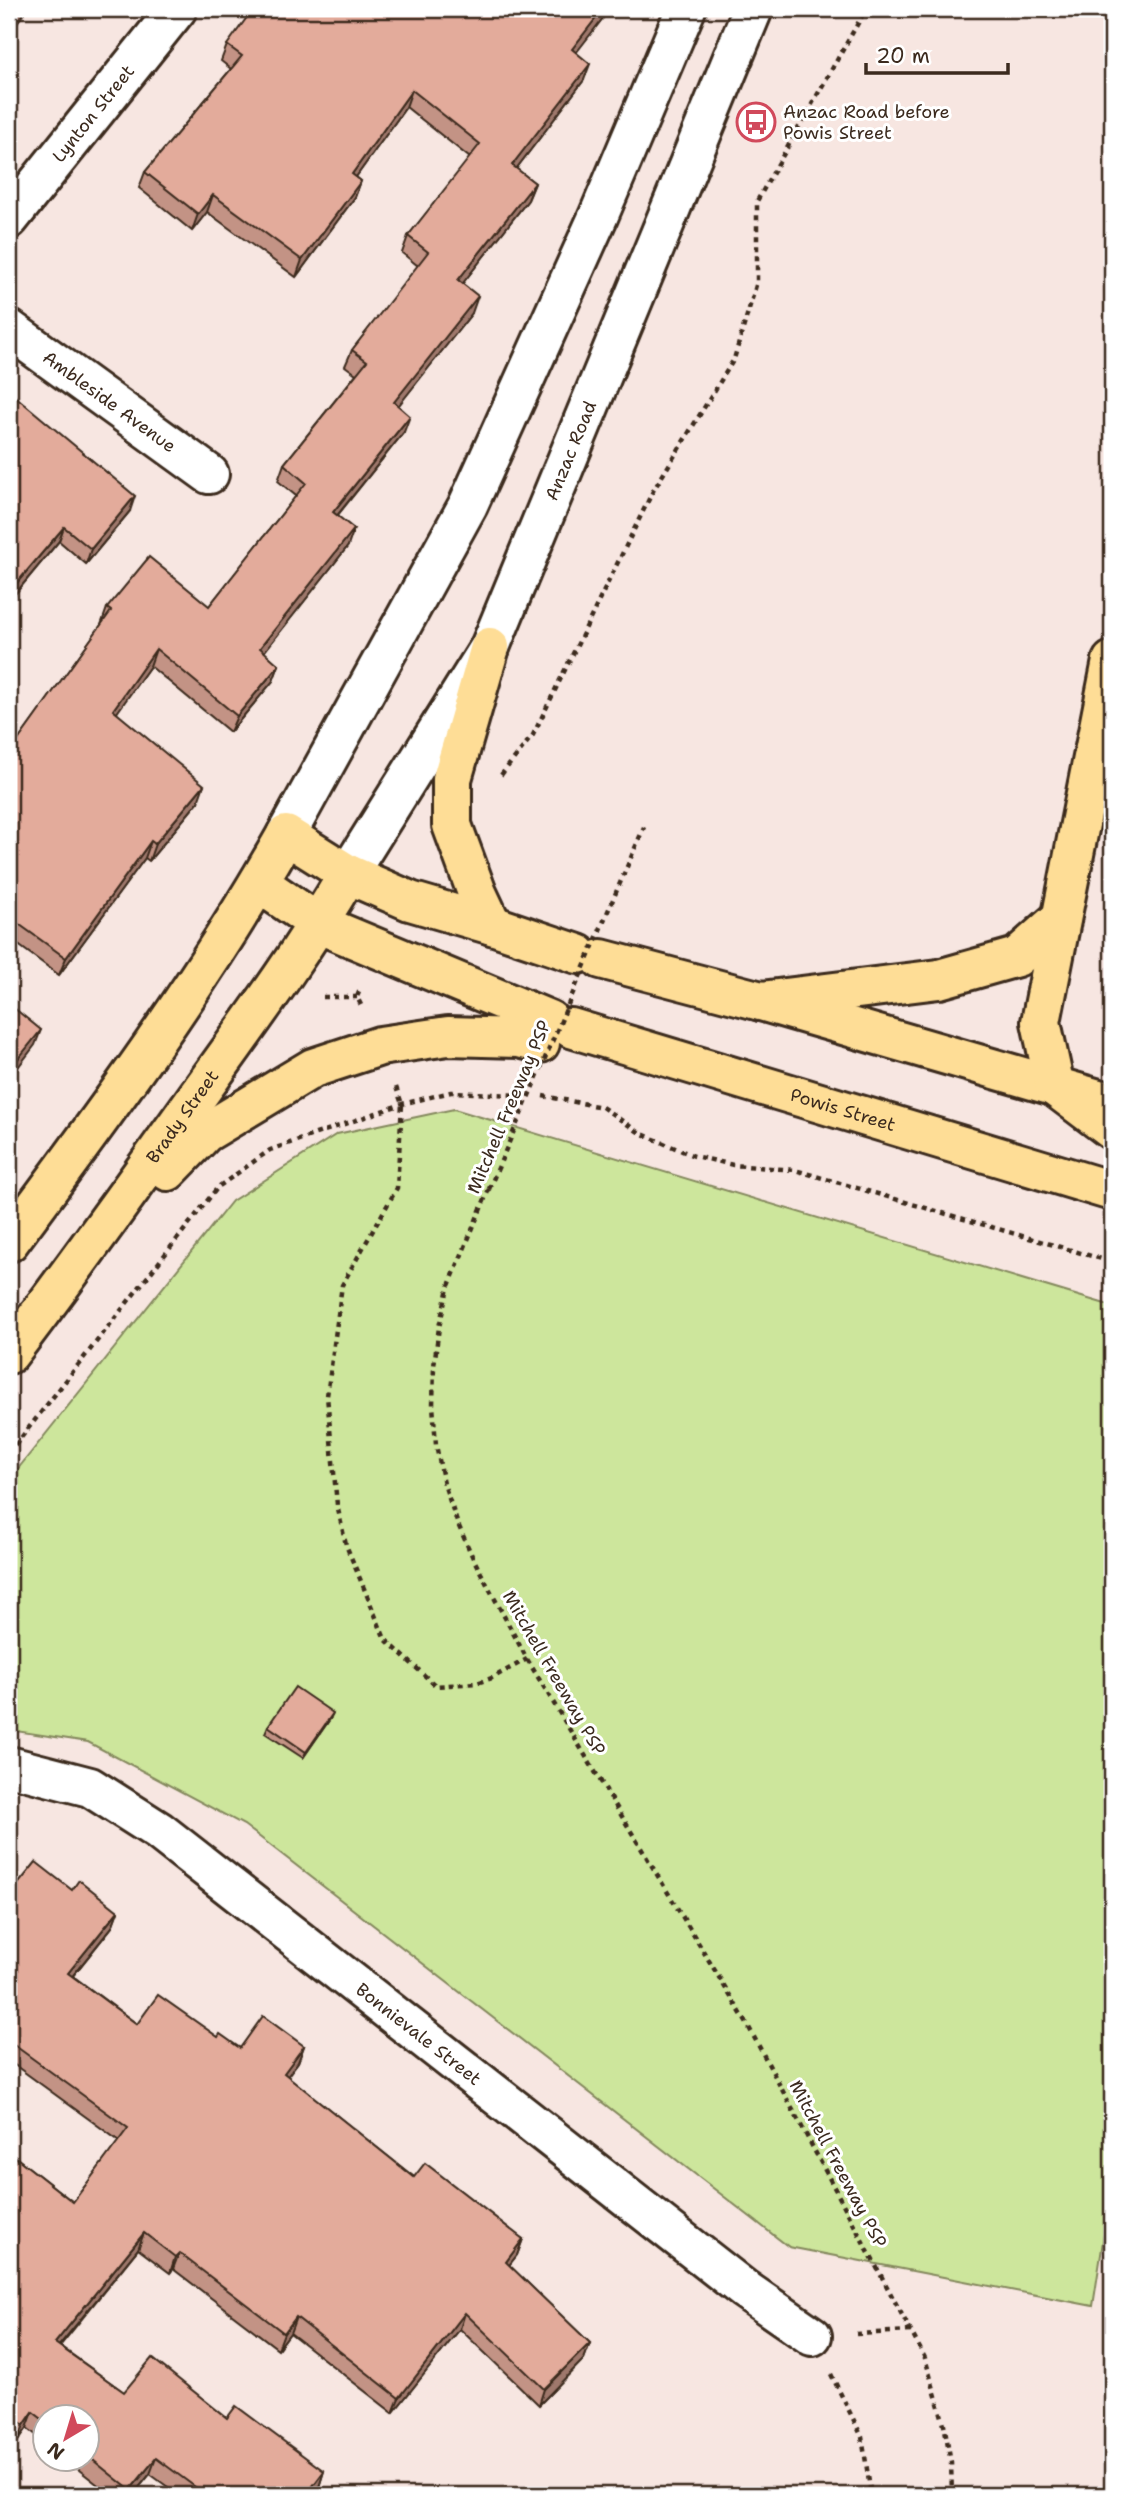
<svg xmlns="http://www.w3.org/2000/svg" width="1121" height="2504" viewBox="0 0 1121 2504" font-family="'Shantell Sans',sans-serif">
<rect width="100%" height="100%" fill="#f7e6e1"/>
<filter id="ink" filterUnits="userSpaceOnUse"><feTurbulence type="fractalNoise" baseFrequency=".0143" numOctaves="2"/><feDisplacementMap in="SourceGraphic" scale="14" xChannelSelector="R" yChannelSelector="G"/><feConvolveMatrix kernelMatrix="1 2 1 2 8 2 1 2 1" color-interpolation-filters="sRGB"/></filter>
<g filter="url(#ink)">
<!-- green -->
<path fill="#cde69c" stroke="#84885d" stroke-width="2" d="M454,1109L1112,1306V2183L1093,2306L789,2247L244,1825L88,1742L9,1730V1480L232,1201L337,1134Z"/>
<g fill="none" stroke-linecap="round" stroke-linejoin="round">
<defs>
<g id="minor">
<path id="s1" d="M9,219L177,9"/>
<path id="s2" d="M9,329L209,474"/>
<path id="s3" d="M9,1766L90,1787L159,1831L744,2289L812,2336"/>
</g>
<g id="secondary">
<path d="M286,835L468,505L598,217L686,9"/>
<path id="s4" d="M348,874L490,647L753,9"/>
</g>
<g id="primary">
<path d="M490,647L452,779V825L477,893L492,925"/>
<path d="M259,883L319,924L549,1020"/>
<path d="M601,959L761,1001L1112,1103"/>
<path id="s5" d="M571,1028L1112,1191"/>
<path d="M168,1171L205,1133L313,1068L380,1046L448,1036L519,1038L540,1043"/>
<path d="M9,1242C107,1111 205,978 286,835L348,874L410,901L492,925L578,954"/>
<path id="s6" d="M9,1354C74,1269 136,1182 198,1095C250,1023 303,951 348,874"/>
</g>
<g id="motorway">
<path d="M1112,661L1041,1022L1055,1087L1112,1130"/>
<path d="M761,1001L939,979L1017,957L1061,918"/>
</g>
</defs>
<!-- minor casing -->
<use href="#minor" stroke="#3b2a1e" stroke-width="44"/>
<!-- secondary casing -->
<use href="#secondary" stroke="#3b2a1e" stroke-width="44"/>
<!-- primary casing -->
<use href="#primary" stroke="#3b2a1e" stroke-width="44"/>
<!-- motorway casing -->
<use href="#motorway" stroke="#3b2a1e" stroke-width="44"/>
<!-- path -->
<g stroke="#3b2a1e" stroke-width="4.5" stroke-dasharray="5 5" stroke-linecap="butt">
<path d="M501,775L533,735L653,491L734,359L757,282V201L866,9"/>
<path d="M323,997H357"/>
<path d="M361,1005L357,997L361,987"/>
<path d="M396,1087L402,1104L397,1188L342,1285L327,1396L337,1505L346,1545L385,1639L436,1686L477,1683L492,1678L527,1659"/>
<path d="M543,1096L602,1107L640,1133L694,1156L733,1165L795,1170L1112,1262"/>
<path d="M489,1189L448,1288L439,1327L434,1366L433,1405L436,1445L444,1484L457,1522L473,1558L527,1659L746,2022L925,2358L944,2424L951,2462L952,2495"/>
<path d="M9,1453L218,1187L270,1150L402,1104L451,1092L517,1095"/>
<path d="M856,2334L911,2331"/>
<path d="M831,2374L862,2437L871,2495"/>
</g>
<!-- minor -->
<use href="#minor" stroke="#fff" stroke-width="38"/>
<!-- secondary -->
<use href="#secondary" stroke="#fff" stroke-width="38"/>
<!-- primary -->
<use href="#primary" stroke="#fedd96" stroke-width="38"/>
<!-- motorway -->
<use href="#motorway" stroke="#fedd96" stroke-width="38"/>
<!-- path-bridge -->
<path stroke="#3b2a1e" stroke-width="4.5" stroke-dasharray="5 5" stroke-linecap="butt" d="M489,1189L644,827"/>
</g>
<!-- wall -->
<g fill="#c39385" stroke="#3b2a1e" stroke-width="2">
<path d="M549,9H610L576,52L584,80L516,169L535,183L528,200L462,284L472,313L398,406L404,432L338,515L348,546L264,652L279,665L273,681L230,732L150,666L116,713L198,802L149,861L145,858L59,975L9,938V753L101,625L107,608L209,606L296,496L278,481L284,464L356,374L345,366L352,350L418,266L402,253L408,236L470,158L406,107L356,177L361,181L355,197L296,277L207,212L192,231L139,188L145,172L231,69L221,61L227,45L546,12Z"/>
<path d="M9,391L130,511L86,564L59,541L10,600L9,599Z"/>
<path d="M330,1719L303,1758L265,1733L268,1726Z"/>
<path d="M9,1875L19,1883L72,1890L118,1911L112,1927L73,1976L137,2024L218,2037L240,2048L304,2046L298,2062L287,2076L414,2177L523,2239L517,2255L509,2265L590,2343L584,2359L539,2405L460,2329L393,2413L290,2333L278,2349L173,2269L170,2273L138,2249L60,2346L124,2392L227,2418L324,2471L319,2487L312,2495H179L150,2474L133,2495H111L65,2459H88V2417H46V2443L27,2428L18,2441L9,2434V2152L73,2202L119,2141L9,2061Z"/>
</g>
<!-- shaded-wall -->
<g fill="#9f786c" stroke="#3b2a1e" stroke-width="2">
<path d="M21,9H27L9,34V25Z"/>
<path d="M603,9H610L566,66L572,49Z"/>
<path d="M590,64L584,80L506,182L512,165Z"/>
<path d="M412,90L406,107L346,191L352,174Z"/>
<path d="M361,181L355,197L296,277L302,260Z"/>
<path d="M535,183L528,200L452,297L458,280Z"/>
<path d="M213,195L207,212L192,231L198,214Z"/>
<path d="M478,296L472,313L388,419L394,402Z"/>
<path d="M410,416L404,432L327,528L333,512Z"/>
<path d="M135,496L130,511L86,564L91,549Z"/>
<path d="M64,527L59,541L10,600L15,585Z"/>
<path d="M354,529L348,546L254,665L260,648Z"/>
<path d="M156,649L150,666L107,727L113,710Z"/>
<path d="M279,665L273,681L230,732L237,716Z"/>
<path d="M204,785L198,802L149,861L155,844Z"/>
<path d="M151,841L145,858L59,975L66,958Z"/>
<path d="M41,1030L35,1045L9,1079V1070Z"/>
<path d="M333,1713L330,1719L303,1758L306,1752Z"/>
<path d="M118,1911L112,1927L62,1989L68,1973Z"/>
<path d="M304,2046L298,2062L278,2089L284,2073Z"/>
<path d="M144,2233L138,2249L49,2358L55,2343Z"/>
<path d="M523,2239L517,2255L500,2277L506,2262Z"/>
<path d="M179,2253L173,2269L170,2273L175,2257Z"/>
<path d="M465,2313L460,2329L393,2413L399,2398Z"/>
<path d="M296,2317L290,2333L278,2349L284,2333Z"/>
<path d="M590,2343L584,2359L539,2405L544,2389Z"/>
<path d="M33,2412L27,2428L18,2441L24,2425Z"/>
<path d="M156,2458L150,2474L133,2495H128L130,2490Z"/>
<path d="M324,2471L319,2487L312,2495H306Z"/>
</g>
<!-- building -->
<g fill="#e3ab9b" stroke="#3b2a1e" stroke-width="2">
<path d="M9,9H21L9,25Z"/>
<path d="M253,9H541L546,12L549,9H603L572,49L590,64L512,165L535,183L458,280L478,296L394,402L410,416L333,512L354,529L260,648L279,665L237,716L156,649L113,710L204,785L155,844L151,841L66,958L9,917V753L111,611L107,608L149,557L209,606L306,483L284,464L367,361L352,350L428,252L408,236L480,144L412,90L352,174L361,181L302,260L213,195L198,214L145,172L242,56L227,45Z"/>
<path d="M9,391L135,496L91,549L64,527L15,585L9,580Z"/>
<path d="M9,1004L41,1030L9,1070Z"/>
<path d="M295,1687L333,1713L306,1752L268,1726Z"/>
<path d="M36,1862L72,1890L79,1880L118,1911L68,1973L137,2024L158,1995L218,2037L220,2034L240,2048L263,2016L304,2046L284,2073L414,2177L425,2163L523,2239L506,2262L590,2343L544,2389L465,2313L399,2398L296,2317L284,2333L179,2253L175,2257L144,2233L55,2343L124,2392L152,2358L227,2418L236,2406L324,2471L306,2495H206L156,2458L130,2490L88,2456V2417H46V2422L33,2412L24,2425L9,2414V2152L73,2202L128,2128L14,2045L9,2051V1875L19,1883Z"/>
<path d="M481,2490L485,2495H474Z"/>
</g>
</g>
<!-- icons -->
<defs>
<symbol id="bus-ring" viewBox="-11 -11 22 22"><circle r="9.5" fill="#fff" stroke="#d1495b" stroke-width="1.5"/><path d="M-5-6H5V4H4V6H2V4H-2V6H-4V4H-5ZM-3.5-4V0h7V-4ZM-3.5 1.2v1.5H-2V1.2ZM2 1.2v1.5H3.5V1.2Z" fill="#d1495b"/></symbol>
</defs>
<g fill-rule="evenodd">
<use href="#bus-ring" x="734" y="100" width="44" height="44"/>
</g>
<g text-anchor="middle" dominant-baseline="central" stroke-width="6" stroke-linejoin="round" paint-order="stroke">
<!-- poi labels -->
<g font-size="18" fill="#3b2a1e" stroke="#fff" text-anchor="start">
<text x="783" y="112">Anzac Road before<tspan x="783" dy="21">Powis Street</tspan></text>
</g>
<!-- street labels -->
<g font-size="18" fill="#3b2a1e" stroke="#fff">
<text stroke="none"><textPath href="#s1" startOffset="135">Lynton Street</textPath></text>
<text stroke="none"><textPath href="#s2" startOffset="124">Ambleside Avenue</textPath></text>
<text stroke="none"><textPath href="#s4" startOffset="480">Anzac Road</textPath></text>
<text transform="translate(509 1107) rotate(-67)">Mitchell Freeway PSP</text>
<text stroke="none"><textPath href="#s5" startOffset="284">Powis Street</textPath></text>
<text stroke="none"><textPath href="#s6" startOffset="294">Brady Street</textPath></text>
<text transform="translate(554 1673) rotate(60)">Mitchell Freeway PSP</text>
<text stroke="none"><textPath href="#s3" startOffset="495">Bonnievale Street</textPath></text>
<text transform="translate(838 2164) rotate(62)">Mitchell Freeway PSP</text>
</g>
</g>
<!-- margin -->
<rect width="1121" height="2504" fill="none" stroke="#fff" stroke-width="35"/>
<rect x="18" y="18" width="1086" height="2469" fill="none" stroke="#3b2a1e" stroke-width="2.5" filter="url(#ink)"/>
<!-- north arrow -->
<g transform="translate(66 2438) rotate(218)"><circle r="33" fill="#ffffff" stroke="#b1aaa5" stroke-width="2"/>
<path d="M0-5L12 26L0 18L-12 26Z" fill="#d1495b"/>
<text y="-10" font-size="19" font-weight="bold" text-anchor="middle" fill="#3b2a1e">N</text>
</g>
<!-- scale -->
<path d="M866 63v10h142v-10" fill="none" stroke="#3b2a1e" stroke-width="3.5"/>
<text x="876" y="63" font-size="21" fill="#3b2a1e" stroke="#ffffff" stroke-width="5" paint-order="stroke">20 m</text>
</svg>
